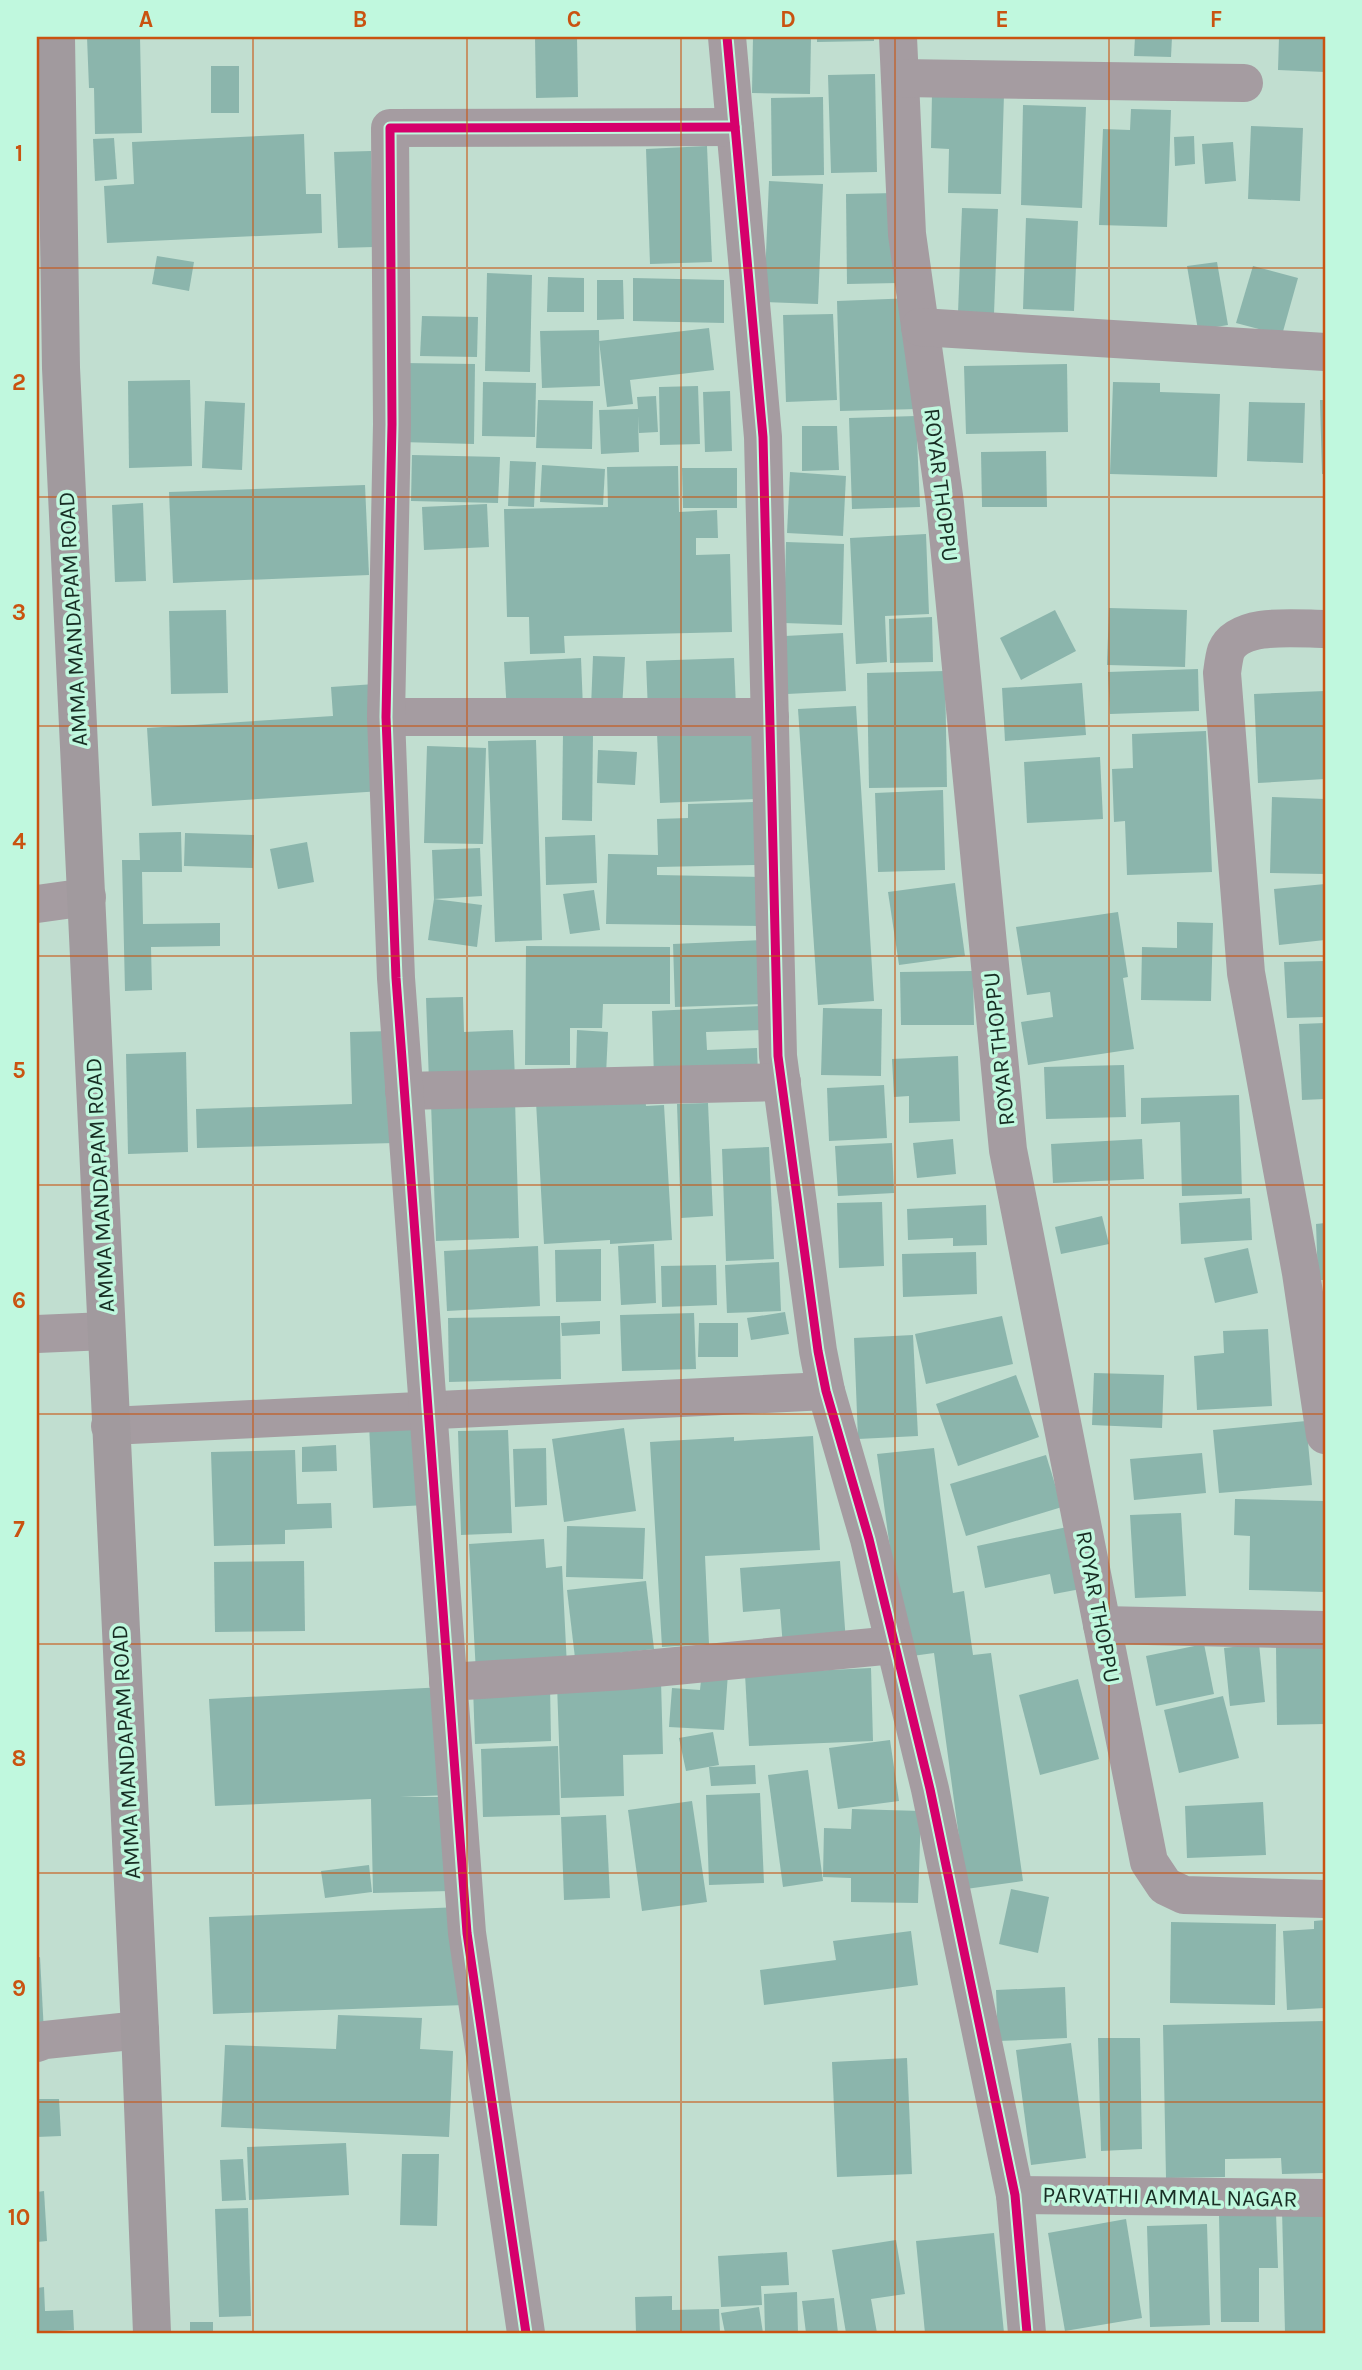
<svg xmlns="http://www.w3.org/2000/svg" width="1362" height="2370" viewBox="0 0 1362 2370" font-family="Karla,sans-serif">
<rect width="100%" height="100%" fill="#c1ded0"/>
<!-- building -->
<g fill="#8bb5ac">
<path d="M87,37H140L142,133L95,134L94,88H89Z"/>
<path d="M535,37H577L578,97L536,98Z"/>
<path d="M753,37H811L810,94L752,93Z"/>
<path d="M817,37H874V41L817,42Z"/>
<path d="M1135,37H1172L1171,57L1134,56Z"/>
<path d="M1279,37H1325V72L1278,70Z"/>
<rect x="211" y="66" width="28" height="47"/>
<path d="M875,74L877,172L831,173L828,75Z"/>
<path d="M932,92L1004,94L1001,194L948,193L949,149L931,148Z"/>
<path d="M823,97L824,175L772,176L771,98Z"/>
<path d="M1023,105L1086,107L1082,208L1021,205Z"/>
<path d="M1131,109L1171,110L1167,227L1099,225L1103,129L1130,130Z"/>
<path d="M1251,126L1303,128L1300,201L1248,199Z"/>
<path d="M304,134L306,194H321L322,233L107,243L104,186L134,184L132,142Z"/>
<path d="M1194,136L1195,164L1175,166L1174,137Z"/>
<path d="M114,138L117,179L95,181L93,139Z"/>
<path d="M1233,142L1236,181L1205,184L1202,144Z"/>
<path d="M707,146L712,262L650,264L646,149Z"/>
<path d="M371,151L374,247L338,248L334,152Z"/>
<path d="M769,181L823,184L818,304L764,302Z"/>
<path d="M896,193L898,283L847,284L846,194Z"/>
<path d="M962,208L998,209L994,314L958,313Z"/>
<path d="M1026,218L1078,221L1074,311L1023,309Z"/>
<path d="M157,256L194,262L189,291L152,284Z"/>
<path d="M1217,262L1228,325L1198,330L1187,266Z"/>
<path d="M1253,266L1298,278L1282,335L1236,323Z"/>
<path d="M487,273L532,275L530,372L485,371Z"/>
<path d="M548,277L584,278V312H547Z"/>
<path d="M633,278L724,280V323L633,321Z"/>
<path d="M597,280H623L624,319L597,320Z"/>
<path d="M914,298L918,409L840,411L837,301Z"/>
<path d="M833,314L837,400L786,402L783,315Z"/>
<path d="M422,316L478,317L477,357L420,356Z"/>
<path d="M709,328L714,370L630,380L633,404L607,407L599,341Z"/>
<path d="M599,330L600,386L542,388L540,331Z"/>
<path d="M403,363L475,364L474,444L401,442Z"/>
<path d="M1067,364L1068,432L966,434L964,366Z"/>
<path d="M190,380L192,466L129,468L128,381Z"/>
<path d="M483,382L536,383L535,437L482,436Z"/>
<path d="M1113,382L1160,383V392L1220,394L1217,477L1110,474Z"/>
<path d="M698,386L700,444L660,445L659,387Z"/>
<path d="M730,391L732,451L705,452L703,392Z"/>
<path d="M656,396L658,432L639,433L638,416L639,452L601,454L599,410L638,409L637,397Z"/>
<path d="M538,400L593,401L592,449L536,448Z"/>
<path d="M1320,400H1325V474H1322Z"/>
<path d="M205,401L245,403L242,470L202,468Z"/>
<path d="M1249,402L1305,403L1303,463L1247,461Z"/>
<path d="M916,416L920,507L852,509L849,418Z"/>
<path d="M802,426H837L839,470L802,471Z"/>
<path d="M1046,451L1047,507H982L981,452Z"/>
<path d="M412,455L500,457L498,503L411,501Z"/>
<path d="M510,461L536,462L534,507L508,506Z"/>
<path d="M542,465L605,469L603,505L540,502Z"/>
<path d="M678,466L679,512L717,510L718,538H696V555L730,554L732,632L564,636L565,653L530,654L529,617H507L504,509L608,507L607,467Z"/>
<path d="M682,468H737V508H683Z"/>
<path d="M790,472L846,476L843,536L787,533Z"/>
<path d="M365,485L369,575L173,583L169,492Z"/>
<path d="M143,503L146,581L115,582L112,505Z"/>
<path d="M487,504L489,547L424,550L422,507Z"/>
<path d="M926,534L929,614L885,616L887,662L856,664L850,538Z"/>
<path d="M786,542L844,544L842,625L784,623Z"/>
<path d="M1109,608L1187,610L1185,667L1107,665Z"/>
<path d="M226,610L228,693L171,694L169,611Z"/>
<path d="M1055,610L1076,651L1021,680L1000,638Z"/>
<path d="M932,617L933,662L890,663L889,619Z"/>
<path d="M843,633L846,691L787,694L785,636Z"/>
<path d="M593,656L625,657L622,709L591,708Z"/>
<path d="M581,658L583,709L507,713L504,662Z"/>
<path d="M734,658L736,708L648,712L646,661Z"/>
<path d="M1198,669L1199,711L1110,714L1108,672Z"/>
<path d="M945,671L947,787L869,788L867,673Z"/>
<path d="M1082,683L1086,735L1005,741L1002,688Z"/>
<path d="M375,684L382,791L152,806L147,728L333,716L331,687Z"/>
<path d="M1325,691V779L1258,783L1254,694Z"/>
<path d="M856,706L874,1001L818,1005L798,709Z"/>
<path d="M753,728L757,799L660,803L657,733Z"/>
<path d="M1206,731L1212,872L1127,875L1125,821L1114,822L1112,769L1133,768L1132,734Z"/>
<path d="M563,732L593,733L592,821L562,820Z"/>
<path d="M536,740L542,940L495,942L488,741Z"/>
<path d="M427,746L486,748L483,844L424,843Z"/>
<path d="M598,750L637,752L635,785L597,783Z"/>
<path d="M1100,757L1103,819L1027,823L1024,762Z"/>
<path d="M943,790L945,870L878,872L875,793Z"/>
<path d="M1272,797L1325,799V874L1270,873Z"/>
<path d="M754,802L755,865L657,867V875L763,877L762,926L606,924L608,854L658,855L657,819L688,818V804Z"/>
<path d="M181,832L182,872H142L143,924L220,923V946L151,947L152,990L125,991L122,860H140L139,833Z"/>
<path d="M185,833L254,835L253,868L184,866Z"/>
<path d="M595,835L597,883L546,885L545,837Z"/>
<path d="M307,842L314,882L278,889L270,849Z"/>
<path d="M480,848L482,896L434,899L432,850Z"/>
<path d="M955,883L965,956L899,965L888,892Z"/>
<path d="M1325,884V940L1279,945L1274,889Z"/>
<path d="M594,890L600,930L570,934L563,894Z"/>
<path d="M434,899L482,905L477,947L428,940Z"/>
<path d="M1118,912L1128,977L1123,978L1134,1049L1028,1065L1021,1022L1053,1017L1050,992L1027,995L1016,927Z"/>
<path d="M1177,922L1213,923L1211,1001L1141,1000L1142,947L1177,948Z"/>
<path d="M763,940L766,1004L675,1007L673,944Z"/>
<path d="M526,946L670,947V1004H603L602,1028H570V1065H525Z"/>
<path d="M1325,961V1017L1287,1018L1284,962Z"/>
<path d="M973,971L974,1025H901L900,972Z"/>
<path d="M463,997L464,1032L513,1030L515,1080L429,1082L426,998Z"/>
<path d="M761,1006L762,1030L706,1032L707,1050L757,1048L758,1074L654,1078L652,1011Z"/>
<path d="M823,1008L882,1009L881,1076L821,1075Z"/>
<path d="M1325,1023V1099L1302,1100L1299,1024Z"/>
<path d="M577,1030L608,1032L606,1075L576,1074Z"/>
<path d="M392,1031L395,1143L197,1148L196,1109L352,1104L350,1032Z"/>
<path d="M186,1052L188,1152L128,1154L126,1054Z"/>
<path d="M958,1056L960,1121L909,1123V1096L894,1097L892,1059Z"/>
<path d="M1124,1065L1126,1117L1046,1119L1044,1067Z"/>
<path d="M884,1085L887,1138L829,1141L827,1088Z"/>
<path d="M645,1095L646,1106L664,1105L672,1240L610,1244V1240L544,1244L536,1102Z"/>
<path d="M1239,1095L1242,1194L1182,1196L1180,1122L1141,1124V1098Z"/>
<path d="M515,1100L519,1238L436,1241L431,1103Z"/>
<path d="M708,1103L713,1216L681,1218L677,1104Z"/>
<path d="M953,1139L956,1174L917,1178L913,1143Z"/>
<path d="M1142,1139L1144,1179L1053,1183L1051,1144Z"/>
<path d="M892,1143L894,1193L838,1196L835,1146Z"/>
<path d="M769,1147L774,1259L726,1261L722,1149Z"/>
<path d="M1250,1198L1252,1240L1181,1244L1179,1203Z"/>
<path d="M882,1202L884,1266L839,1268L837,1203Z"/>
<path d="M986,1205L987,1245L953,1246V1238L908,1240L907,1209Z"/>
<path d="M1102,1216L1109,1244L1061,1254L1055,1227Z"/>
<path d="M1325,1223V1280H1318L1316,1224Z"/>
<path d="M654,1244L656,1303L621,1305L618,1246Z"/>
<path d="M538,1246L540,1306L447,1311L444,1251Z"/>
<path d="M1248,1248L1258,1293L1215,1303L1204,1258Z"/>
<path d="M601,1249V1301L556,1302L555,1250Z"/>
<path d="M976,1252L977,1294L903,1297L902,1254Z"/>
<path d="M779,1262L781,1311L727,1313L725,1265Z"/>
<path d="M716,1265L717,1305L662,1307L661,1266Z"/>
<path d="M785,1312L789,1334L751,1340L747,1318Z"/>
<path d="M694,1313L696,1369L622,1371L620,1315Z"/>
<path d="M560,1316L561,1379L449,1382L448,1318Z"/>
<path d="M1002,1316L1013,1364L926,1384L915,1334Z"/>
<path d="M600,1321V1334L562,1336L561,1323Z"/>
<path d="M699,1323H738V1357H698Z"/>
<path d="M1268,1329L1272,1406L1197,1410L1194,1356L1224,1353L1223,1331Z"/>
<path d="M913,1335L918,1436L858,1439L854,1338Z"/>
<path d="M1094,1373L1164,1375L1162,1428L1092,1425Z"/>
<path d="M1016,1375L1039,1437L958,1466L936,1404Z"/>
<path d="M422,1421L425,1505L373,1508L369,1424Z"/>
<path d="M1306,1421L1312,1485L1219,1493L1213,1430Z"/>
<path d="M624,1428L636,1511L564,1522L552,1439Z"/>
<path d="M508,1430L512,1533L461,1535L458,1431Z"/>
<path d="M813,1436L820,1550L705,1556L709,1644L662,1647L650,1442L734,1437V1441Z"/>
<path d="M336,1445L337,1471L302,1472V1447Z"/>
<path d="M546,1448L547,1505L515,1507L513,1449Z"/>
<path d="M934,1448L953,1593L964,1591L973,1655L991,1653L1023,1881L966,1889L934,1653L905,1657L877,1454Z"/>
<path d="M295,1450L297,1504L331,1503L332,1528L285,1530V1544L214,1546L211,1452Z"/>
<path d="M1202,1453L1206,1493L1134,1500L1130,1459Z"/>
<path d="M1046,1455L1062,1507L966,1536L950,1484Z"/>
<path d="M1235,1499L1325,1501V1592L1249,1590L1250,1536L1234,1535Z"/>
<path d="M1181,1513L1186,1596L1135,1598L1130,1515Z"/>
<path d="M567,1526L645,1528L643,1579L566,1577Z"/>
<path d="M1072,1526L1086,1588L1054,1594L1050,1574L985,1588L977,1546Z"/>
<path d="M544,1539L546,1568L562,1566L567,1667L476,1673L469,1544Z"/>
<path d="M304,1561L305,1631L215,1632L214,1562Z"/>
<path d="M840,1561L846,1642L783,1647L780,1609L743,1612L740,1568Z"/>
<path d="M646,1581L654,1649L575,1658L567,1590Z"/>
<path d="M1204,1644L1214,1694L1156,1706L1146,1656Z"/>
<path d="M1259,1644L1265,1702L1230,1706L1224,1648Z"/>
<path d="M1325,1646V1724L1277,1725L1276,1647Z"/>
<path d="M871,1668L873,1741L749,1746L745,1674Z"/>
<path d="M702,1671L728,1673L724,1730L669,1727L672,1688L700,1690Z"/>
<path d="M1078,1679L1099,1759L1040,1775L1019,1695Z"/>
<path d="M661,1681L663,1754L623,1755L624,1796L561,1798L557,1684Z"/>
<path d="M550,1685L551,1741L475,1744L473,1687Z"/>
<path d="M445,1687L449,1795L400,1797H447L449,1891L373,1893L371,1799L215,1806L209,1699Z"/>
<path d="M1223,1696L1239,1758L1179,1773L1164,1710Z"/>
<path d="M713,1732L719,1765L686,1771L679,1738Z"/>
<path d="M890,1740L899,1801L838,1809L829,1748Z"/>
<path d="M558,1746L560,1815L483,1817L481,1749Z"/>
<path d="M755,1765L756,1784L711,1786L709,1767Z"/>
<path d="M808,1770L823,1881L783,1887L768,1775Z"/>
<path d="M760,1793L764,1883L709,1885L706,1795Z"/>
<path d="M692,1801L707,1902L642,1911L628,1810Z"/>
<path d="M1263,1802L1266,1855L1187,1858L1185,1806Z"/>
<path d="M852,1809L921,1811L918,1903L851,1902V1878L823,1877L824,1828L851,1829Z"/>
<path d="M606,1815L610,1898L564,1900L561,1817Z"/>
<path d="M369,1865L372,1892L325,1898L321,1871Z"/>
<path d="M1011,1889L1049,1897L1038,1953L999,1944Z"/>
<path d="M461,1907L465,2005L213,2014L209,1917Z"/>
<path d="M1325,1920V2008L1287,2010L1283,1931L1314,1929V1921Z"/>
<path d="M1171,1922L1276,1924L1275,2005L1170,2003Z"/>
<path d="M911,1931L918,1985L764,2005L760,1970L836,1960L833,1941Z"/>
<path d="M40,1957L44,2033H37V1958Z"/>
<path d="M1065,1987L1067,2038L998,2041L996,1990Z"/>
<path d="M338,2015L422,2018L420,2049L453,2051L449,2137L221,2127L225,2045L336,2049Z"/>
<path d="M1325,2021V2173L1282,2174L1281,2158L1225,2159V2177L1166,2178L1163,2025Z"/>
<path d="M1098,2038H1140L1142,2149L1101,2151Z"/>
<path d="M1071,2043L1086,2158L1031,2165L1016,2050Z"/>
<path d="M907,2058L912,2174L837,2177L832,2062Z"/>
<path d="M37,2099H59L61,2136L37,2137Z"/>
<path d="M346,2143L349,2195L249,2200L247,2147Z"/>
<path d="M402,2154H439L437,2226L400,2225Z"/>
<path d="M243,2159L246,2200L222,2201L220,2160Z"/>
<path d="M44,2191L47,2241L37,2242V2192Z"/>
<path d="M248,2208L251,2316L219,2317L215,2209Z"/>
<path d="M1325,2208V2333H1285L1282,2209Z"/>
<path d="M1276,2213L1278,2268H1259V2322H1221L1219,2214Z"/>
<path d="M1126,2219L1142,2318L1065,2331L1048,2233Z"/>
<path d="M1207,2224L1210,2325L1150,2327L1147,2226Z"/>
<path d="M994,2233L1004,2333H925L916,2241Z"/>
<path d="M896,2240L905,2294L871,2299L877,2333H846L832,2250Z"/>
<path d="M787,2252L789,2285L761,2286L762,2305L721,2307L718,2256Z"/>
<path d="M44,2287L45,2311L73,2310L74,2330L37,2332V2288Z"/>
<path d="M797,2292L798,2333H765L764,2294Z"/>
<path d="M672,2296V2310L719,2309L720,2333H636L635,2297Z"/>
<path d="M834,2298L838,2333H806L802,2301Z"/>
<path d="M759,2307L763,2333H725L721,2313Z"/>
<rect x="190" y="2322" width="23" height="11"/>
</g>
<g fill="none" stroke-linecap="round" stroke-linejoin="round">
<!-- minor -->
<g stroke="#a59ca1" stroke-width="38">
<path d="M727,37L763,437L778,1056L818,1351L826,1391L869,1539L930,1789L1015,2195L1027,2333"/>
<path d="M898,37L907,234L945,503L1008,1150L1149,1862L1165,1886L1184,1895L1325,1899"/>
<path d="M900,78L1244,83"/>
<path d="M920,327L1325,352"/>
<path d="M1325,629C1299,629 1239,621 1226,651C1224,657 1223,666 1222,673L1246,973L1301,1273L1325,1435"/>
<path d="M386,717H770"/>
<path d="M37,904L87,897"/>
<path d="M404,1091L782,1082"/>
<path d="M37,1334L106,1331"/>
<path d="M110,1426L826,1391"/>
<path d="M1102,1625L1325,1630"/>
<path d="M448,1682L624,1671L894,1645"/>
<path d="M37,2043L45,2040L140,2030"/>
<path d="M1015,2195L1325,2198"/>
<path d="M526,2333L467,1933L396,978L386,717L392,424L390,128L735,127"/>
</g>
<!-- secondary -->
<path stroke="#a19a9e" stroke-width="38" d="M56,37L61,368L140,2030L152,2333"/>
<defs>
<g id="cycleway">
<path d="M727,37L763,437L778,1056L818,1351L826,1391L869,1539L930,1789L1015,2195L1027,2333"/>
<path d="M526,2333L467,1933L396,978L386,717L392,424L390,128L735,127"/>
</g>
</defs>
<!-- cycleway casing -->
<use href="#cycleway" stroke="#c0f8de" stroke-width="13"/>
<!-- cycleway -->
<use href="#cycleway" stroke="#d6006c" stroke-width="9"/>
</g>
<!-- grid -->
<path fill="none" stroke="#c95310" stroke-width="2" stroke-opacity="0.55" d="M253,37V2333M467,37V2333M681,37V2333M895,37V2333M1109,37V2333M37,268H1325M37,497H1325M37,726H1325M37,956H1325M37,1185H1325M37,1414H1325M37,1644H1325M37,1873H1325M37,2102H1325"/>
<g text-anchor="middle" dominant-baseline="central" stroke-width="7" stroke-linejoin="round" paint-order="stroke">
<!-- street labels -->
<g font-size="23" fill="#182e24" stroke="#c0f8de">
<text transform="translate(941 485) rotate(83)">ROYAR THOPPU</text>
<text transform="translate(73 619) rotate(-93)">AMMA MANDAPAM ROAD</text>
<text transform="translate(999 1049) rotate(-96)">ROYAR THOPPU</text>
<text transform="translate(100 1185) rotate(-93)">AMMA MANDAPAM ROAD</text>
<text transform="translate(1098 1607) rotate(79)">ROYAR THOPPU</text>
<text transform="translate(126 1752) rotate(-93)">AMMA MANDAPAM ROAD</text>
<text transform="translate(1170 2197) rotate(1)">PARVATHI AMMAL NAGAR</text>
</g>
</g>
<!-- border -->
<rect width="1362" height="2370" fill="none" stroke="#c0f8de" stroke-width="77"/>
<rect x="38" y="38" width="1286" height="2294" fill="none" stroke="#c95310" stroke-width="2.5"/>
<g font-size="23" text-anchor="middle" font-weight="bold" fill="#c95310">
<text x="146" y="27">A</text>
<text x="360" y="27">B</text>
<text x="574" y="27">C</text>
<text x="788" y="27">D</text>
<text x="1002" y="27">E</text>
<text x="1216" y="27">F</text>
<text x="19" y="161">1</text>
<text x="19" y="390">2</text>
<text x="19" y="620">3</text>
<text x="19" y="849">4</text>
<text x="19" y="1078">5</text>
<text x="19" y="1308">6</text>
<text x="19" y="1537">7</text>
<text x="19" y="1766">8</text>
<text x="19" y="1996">9</text>
<text x="19" y="2225">10</text>
</g>
</svg>
